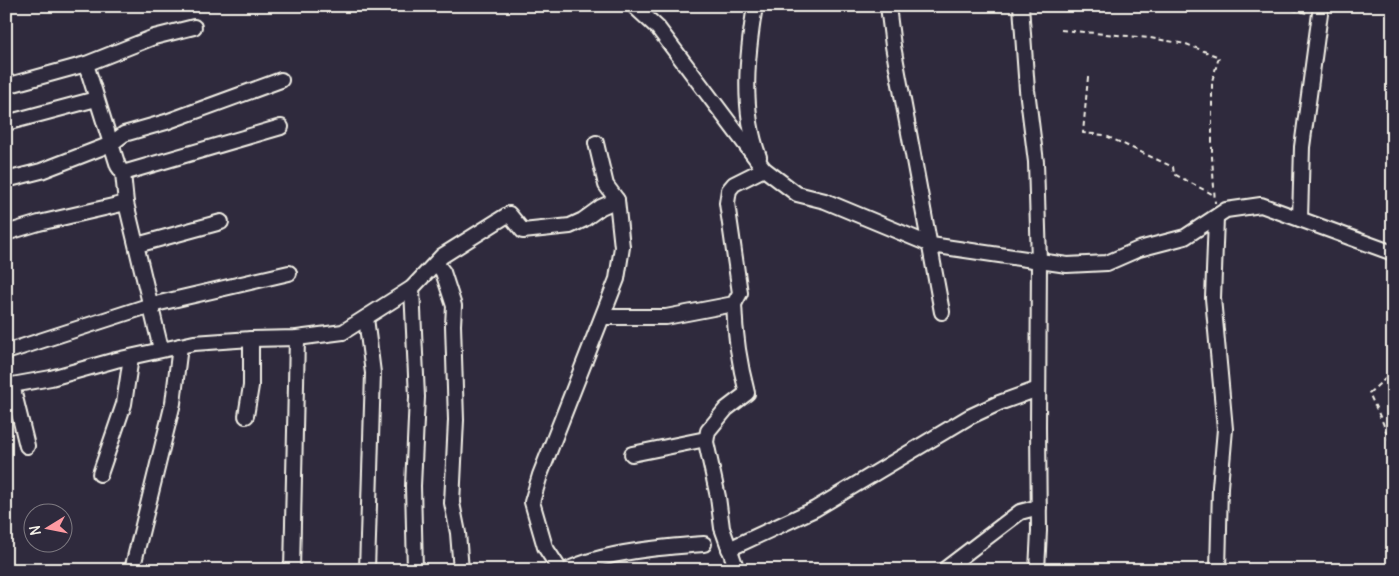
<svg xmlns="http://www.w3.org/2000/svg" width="1399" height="576" viewBox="0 0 1399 576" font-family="Delius,sans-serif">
<rect width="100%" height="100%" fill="#2f2a3d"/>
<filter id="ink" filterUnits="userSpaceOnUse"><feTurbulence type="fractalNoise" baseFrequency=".02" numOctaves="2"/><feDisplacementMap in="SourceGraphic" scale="10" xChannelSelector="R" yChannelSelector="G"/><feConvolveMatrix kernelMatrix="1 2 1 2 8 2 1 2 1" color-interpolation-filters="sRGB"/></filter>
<g filter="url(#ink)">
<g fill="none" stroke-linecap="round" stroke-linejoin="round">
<defs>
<g id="minor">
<path d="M634,6L658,28L764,169L797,194L825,201L931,245L1067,265L1107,263L1139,249L1185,237L1226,210L1261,205L1393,253"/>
<path d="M755,6C747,55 741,109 759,157"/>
<path d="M888,6L893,46L942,312"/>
<path d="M1021,6L1027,90L1036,162L1039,261L1038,427L1039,531L1037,570"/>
<path d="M86,64L154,37L194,27"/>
<path d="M6,86L86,64L118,166L123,173L126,203L161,349"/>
<path d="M6,123L96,99"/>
<path d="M123,173L281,127"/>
<path d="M6,180L41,171L111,144L124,134L166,122L281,80"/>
<path d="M1216,218L1213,298L1225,429L1220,487L1218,570"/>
<path d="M1300,219L1302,147L1321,6"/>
<path d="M6,233L39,223L126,203"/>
<path d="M137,245L221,222"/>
<path d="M436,263L443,272L454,306L453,325L456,420L452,503L458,533L461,570"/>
<path d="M412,288L417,397L413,486L415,570"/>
<path d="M734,304C735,335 739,363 747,393L726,409L708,431L706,442L718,497L722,528L737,570"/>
<path d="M603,317H666L734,304L740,293L727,203L729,190L734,184L764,169"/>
<path d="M366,318L373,373L367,570"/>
<path d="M6,352L151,305L289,273"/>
<path d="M246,416L251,386V339"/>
<path d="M27,446L12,385L51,378L116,360L194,343L251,339L297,338L343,332L412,288L442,256L509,214L523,231L570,226L583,220L601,207L617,200"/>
<path d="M632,454L706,439"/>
<path d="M100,474L124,404L131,357"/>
<path d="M729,549L815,509L969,417L999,403L1038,389"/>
<path d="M132,570L173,403L180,346"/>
<path d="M292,570L297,338"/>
<path d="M560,570L545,547L532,502L540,475L617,279L622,247L617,200L606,185L596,143"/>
<path d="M567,570C603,552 663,547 704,544"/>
<path d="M944,570L1020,512L1039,507"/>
</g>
</defs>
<!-- minor casing -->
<use href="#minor" stroke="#f4f1e8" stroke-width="18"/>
<!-- path -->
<g stroke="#f4f1e8" stroke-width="2" stroke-dasharray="5 4" stroke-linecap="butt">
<path d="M1275,6L1307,13"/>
<path d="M1061,30L1150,38L1186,44L1219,57L1212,81V157L1215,203"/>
<path d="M1088,77L1083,133L1104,135L1173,167L1174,174L1214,195"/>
<path d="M1393,372L1369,393L1383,423L1393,449"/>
<path d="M1393,483L1390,484L1393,490"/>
</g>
<!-- minor -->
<use href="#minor" stroke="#2f2a3d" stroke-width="14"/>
</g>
</g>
<!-- margin -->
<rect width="1399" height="576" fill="none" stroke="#2f2a3d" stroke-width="25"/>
<rect x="12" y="12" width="1374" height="551" fill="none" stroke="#f4f1e8" stroke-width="2" filter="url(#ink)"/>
<!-- north arrow -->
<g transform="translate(48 528) rotate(260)"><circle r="24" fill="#2f2a3d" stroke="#7e7a81"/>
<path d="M0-4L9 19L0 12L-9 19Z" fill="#ff9aa2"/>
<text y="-8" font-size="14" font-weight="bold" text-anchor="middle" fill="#f4f1e8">N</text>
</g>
</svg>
